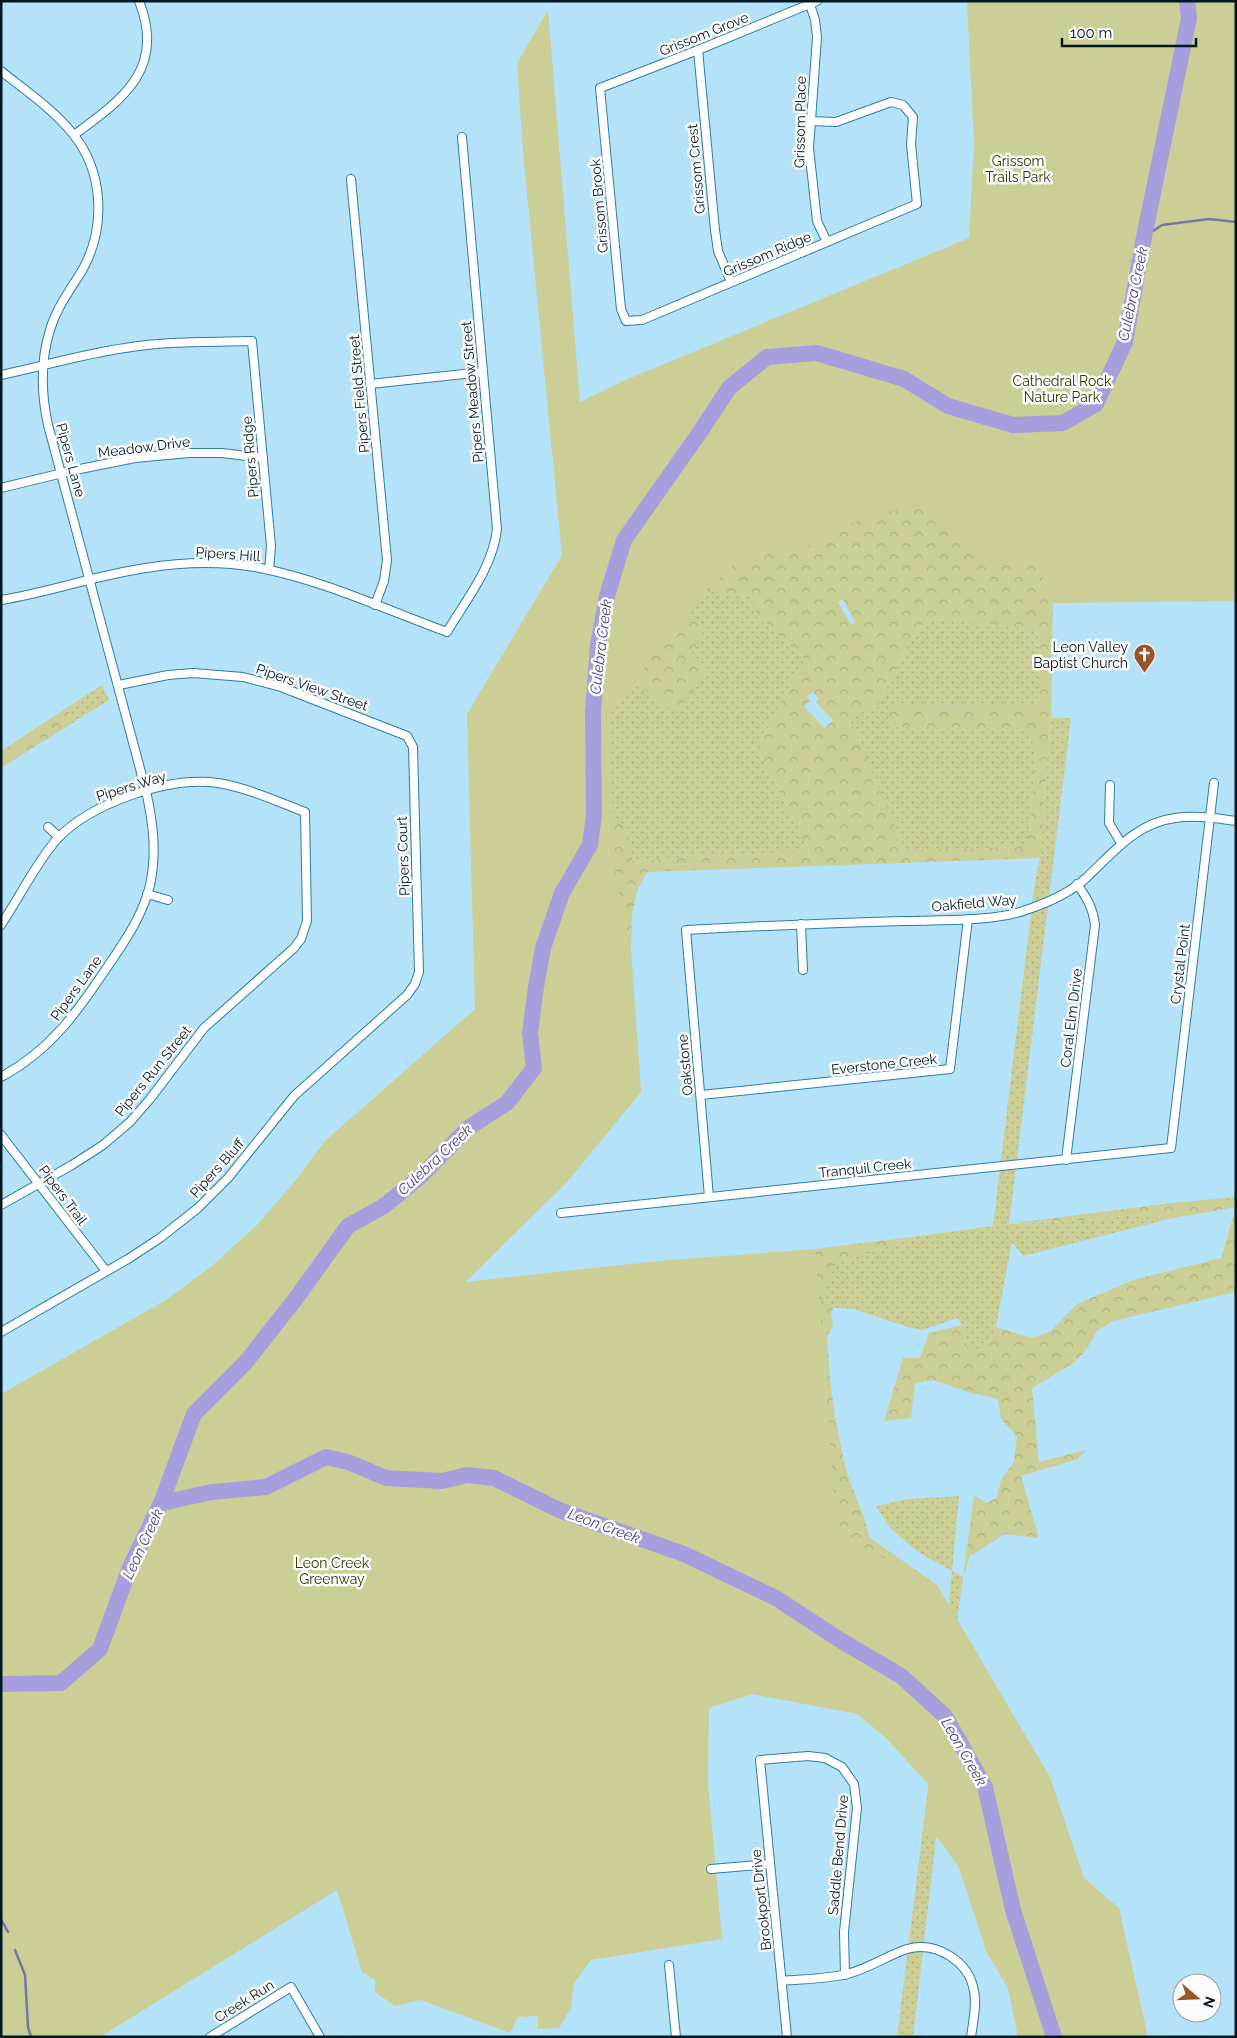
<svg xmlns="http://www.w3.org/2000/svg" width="1237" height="2038" viewBox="0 0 1237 2038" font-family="Raleway,sans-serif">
<defs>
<pattern id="grass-dots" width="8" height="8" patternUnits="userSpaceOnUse" patternTransform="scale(1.25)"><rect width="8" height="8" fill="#cccf95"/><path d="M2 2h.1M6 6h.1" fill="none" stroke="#adb180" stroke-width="1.8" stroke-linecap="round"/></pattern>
<pattern id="forest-crowns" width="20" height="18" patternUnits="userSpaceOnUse" patternTransform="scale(1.25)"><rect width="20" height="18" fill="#cccf95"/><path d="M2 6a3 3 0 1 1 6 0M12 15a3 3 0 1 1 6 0" fill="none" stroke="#adb180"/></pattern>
</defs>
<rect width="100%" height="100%" fill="#b4e2f9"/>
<!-- grass -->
<g fill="url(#grass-dots)">
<path d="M705,590L751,596L757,616L805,659L757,747L810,851L646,860L632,864L627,831L603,803L597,735L617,594L672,612L691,655L686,612Z"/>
<path d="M928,618L1036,629C1044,659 1043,675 1037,706L889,707L891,727L1024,728L1036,749L1028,847L905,850L848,717L877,707L911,639Z"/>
<path d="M102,685L109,700L71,724L68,707Z"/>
<path d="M1051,718H1071L1009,1224L1074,1221L1136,1215L1169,1219L1023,1256L1012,1242L996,1327L983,1352L967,1349L962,1325L957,1318L922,1330L907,1327L854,1309L820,1307L827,1403L815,1249L820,1305L835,1264L919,1236L993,1226L1035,881L1040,858Z"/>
<path d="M959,1496L952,1571L963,1577L950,1674L949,1605L952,1571L918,1552L890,1528L876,1506L907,1499Z"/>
<path d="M935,1733L947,1745L913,2037H897Z"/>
</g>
<!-- forest -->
<g fill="url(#forest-crowns)" fill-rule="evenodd">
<path d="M890,380L1073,603H1053L1051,718L1040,858L647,872L637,891L632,916L631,952L641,1092L566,1183L465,1282L827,1403L815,1249L919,1236L835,1264L820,1306L833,1308L831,1315L833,1326L827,1336C829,1379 835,1423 845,1465C851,1490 865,1512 869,1537L937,1585L949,1605L942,1661L279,1341L603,803L627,831L633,864L646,860L809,851L757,747L805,659L757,616L751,597L705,591L686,612L704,630L691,655L707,673L676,714L614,666ZM843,599L855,622L851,625L838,602ZM928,618L1036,629C1044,659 1043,675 1036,706L888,707L891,727L1024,728L1036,749L1028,847L905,850L849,717L877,707L911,639ZM813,692L819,699L816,702L833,721L824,728L804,706L810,701L807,697Z"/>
<path d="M68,707L71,724L1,768V751Z"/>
<path d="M1236,1197V1292L1113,1321L1097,1331L1086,1350L1075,1362L1032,1388L1039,1462L1086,1450L1078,1459L1021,1476L1039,1538L1005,1534L970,1556L963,1577L974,1495L986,1503L996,1498L1002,1478L1014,1462L1017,1437L1001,1419L998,1399L972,1393L933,1380L915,1383L911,1418L884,1421L903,1358H920L929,1333L962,1325L967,1348L983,1352L996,1327L1032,1338L1051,1331L1077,1304L1133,1280L1221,1258L1236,1207L1169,1219L1136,1215L1074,1221L1015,1223L1171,1203Z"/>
</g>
<!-- green -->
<path fill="#cccf95" d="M967,1H1236V601L1053,603L1036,560L1000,564L975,550L943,517L917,506L868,516L806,546L738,561L698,597L609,715L615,874L631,952L641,1092L566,1183L465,1282L658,1261L815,1249L837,1534L937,1585L1050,1777L1084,1878L1119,1908L1148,2037H1018L1008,1988L987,1953L959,1868L937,1837L923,1836L929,1785L885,1737L857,1714L752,1694L709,1708L708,1782L722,1939L591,1960L574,1983L571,2008L559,2028L538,2029V2016L518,2017L510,2033L421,2000L395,2006L375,1992V1980L362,1972L337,1890L100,2037H1V1394L166,1300L213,1265L257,1225L296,1180L325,1141L475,1009L467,714L562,555L523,152L517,63L548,10L580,402L623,381L969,238L974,144Z"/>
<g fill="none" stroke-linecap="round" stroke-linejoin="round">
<!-- stream -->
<g stroke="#7577a6" stroke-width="2.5">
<path d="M1144,237L1162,225L1209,219L1236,222"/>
<path d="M1,1919L8,1932"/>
<path d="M15,1950L25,1975L28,2027L31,2037"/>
</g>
<!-- river -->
<g stroke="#a79fdd" stroke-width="16">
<path d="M161,1503L212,1492L266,1487L326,1457L348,1462L386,1478L442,1481L467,1475L494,1478L559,1510L684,1554L776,1598L840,1640L901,1676L945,1716L985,1787L1013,1910L1054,2037"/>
<path d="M1,1684L61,1683L100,1649L130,1567L161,1503L194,1414L246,1362L297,1297L348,1226L384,1206L421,1176L468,1128L507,1103L534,1068L530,1033L536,987L543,948L562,893L590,845L594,815L593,712L598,644L607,596L624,540L700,432L729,388L767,357L817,353L904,379L948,406L1013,425L1063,423L1096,404L1125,342L1144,237L1189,18L1187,1"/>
</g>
<defs>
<g id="street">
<path d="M809,1L815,20L817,37L809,148L817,221L827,242"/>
<path d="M698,50L715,230L718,251L731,282"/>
<path d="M1,71C26,91 53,109 73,134C103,171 106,225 84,267C72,288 57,306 50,330C40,362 41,393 48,425L146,791C153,822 157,853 150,885C143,915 125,941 108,966C78,1011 51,1050 1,1077"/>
<path d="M810,121L836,122L891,102L903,105L913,117L911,144L917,204L642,320L626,321L621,309L600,88L698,50L817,1"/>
<path d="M74,135C123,99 166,69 139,1"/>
<path d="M351,179L387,560L384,581L375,605"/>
<path d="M1,375C43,366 83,354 125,348C167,341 210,342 252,341L271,546L269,570"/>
<path d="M370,384L483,372"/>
<path d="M1,488L75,470L135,458L189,453H222L263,458"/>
<path d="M1,600C50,592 97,575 146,568C183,562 223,561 260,568C322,580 387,610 447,632C466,600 493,567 497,529L462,137"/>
<path d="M1110,785L1109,823L1121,843"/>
<path d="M48,827L59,837"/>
<path d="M147,894L168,900"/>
<path d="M801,924L803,970"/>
<path d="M1,925C19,898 36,863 57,839C91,803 169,776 218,783C248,788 276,801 305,812L307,921L301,939L294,948L204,1028L150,1099L130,1122L103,1145L72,1165L1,1205"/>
<path d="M701,1095L950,1069L968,919"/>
<path d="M1,1135L106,1271"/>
<path d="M1066,1160L1095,925C1093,908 1087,898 1077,884"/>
<path d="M709,1197L686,930C758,926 830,923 902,921C936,920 995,922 1026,910C1047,903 1070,893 1086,878C1113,853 1136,823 1175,818C1195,815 1216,818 1236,821"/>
<path d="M561,1213L1171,1148L1214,783"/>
<path d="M1,1332L128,1259L160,1238L198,1208L228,1178L294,1096L407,995L415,984L419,972L413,747L407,736L281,687L243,677L193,673L168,675L119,685"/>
<path d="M711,1869L770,1864"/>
<path d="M669,1965L676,2037"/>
<path d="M782,1981C803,1979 826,1979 847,1974C868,1969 886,1956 907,1949C936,1941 969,1961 974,1991C977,2005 973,2022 971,2037"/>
<path d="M210,2037L291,1987L320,2037"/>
<path d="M787,2037L760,1760L808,1756L825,1758L842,1767L854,1784L857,1808L844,1932L845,1975"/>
</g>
</defs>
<!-- street casing -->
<use href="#street" stroke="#2c7fa2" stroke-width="10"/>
<!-- street -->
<use href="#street" stroke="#fff" stroke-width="8"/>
</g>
<!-- icons -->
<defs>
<symbol id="church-pin" viewBox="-11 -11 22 30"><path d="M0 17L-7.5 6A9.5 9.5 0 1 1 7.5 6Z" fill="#9a542a" stroke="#fbfbfb"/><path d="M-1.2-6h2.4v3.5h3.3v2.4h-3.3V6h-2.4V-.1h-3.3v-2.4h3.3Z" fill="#fff"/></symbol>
</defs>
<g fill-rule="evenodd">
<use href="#church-pin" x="1132" y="642" width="25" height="34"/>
</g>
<g text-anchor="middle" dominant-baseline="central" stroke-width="5" stroke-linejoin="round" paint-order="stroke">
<!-- street labels -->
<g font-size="14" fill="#011924" stroke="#fbfbfb">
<text transform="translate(704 34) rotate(-22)">Grissom Grove</text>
<text transform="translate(800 122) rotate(-89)">Grissom Place</text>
<text transform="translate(696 169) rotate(-95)">Grissom Crest</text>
<text transform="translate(599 206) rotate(-95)">Grissom Brook</text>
<text transform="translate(767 254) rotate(-23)">Grissom Ridge</text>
<text transform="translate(472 392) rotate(-95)">Pipers Meadow Street</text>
<text transform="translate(359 394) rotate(-95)">Pipers Field Street</text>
<text transform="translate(144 447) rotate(-7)">Meadow Drive</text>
<text transform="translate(250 457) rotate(-95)">Pipers Ridge</text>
<text transform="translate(71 460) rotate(75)">Pipers Lane</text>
<text transform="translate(228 554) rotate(4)">Pipers Hill</text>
<text transform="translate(312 687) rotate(19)">Pipers View Street</text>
<text transform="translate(131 786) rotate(-17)">Pipers Way</text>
<text transform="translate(403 856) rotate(-92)">Pipers Court</text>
<text transform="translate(974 903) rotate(-5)">Oakfield Way</text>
<text transform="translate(1180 964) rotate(-83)">Crystal Point</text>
<text transform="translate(76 988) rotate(-54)">Pipers Lane</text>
<text transform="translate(1071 1018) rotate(-83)">Coral Elm Drive</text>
<text transform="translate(884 1064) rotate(-6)">Everstone Creek</text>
<text transform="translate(685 1065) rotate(-95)">Oakstone</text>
<text transform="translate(153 1071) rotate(-51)">Pipers Run Street</text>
<text transform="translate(217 1168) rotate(-48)">Pipers Bluff</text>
<text transform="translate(865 1168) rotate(-6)">Tranquil Creek</text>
<text transform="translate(63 1195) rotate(53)">Pipers Trail</text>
<text transform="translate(838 1855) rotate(-85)">Saddle Bend Drive</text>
<text transform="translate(761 1900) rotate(-96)">Brookport Drive</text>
<text transform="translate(244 2001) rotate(-32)">Creek Run</text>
</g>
<!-- park labels -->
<g font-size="14" fill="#383801" stroke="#fbfbfb">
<text x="1018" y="161">Grissom<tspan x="1018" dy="16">Trails Park</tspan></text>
<text x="1062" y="381">Cathedral Rock<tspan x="1062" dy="16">Nature Park</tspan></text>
<text x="332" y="1563">Leon Creek<tspan x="332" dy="16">Greenway</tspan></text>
</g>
<!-- poi labels -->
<g font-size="14" fill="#011924" stroke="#fbfbfb" text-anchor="end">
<text x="1128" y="647">Leon Valley<tspan x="1128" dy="16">Baptist Church</tspan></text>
</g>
<!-- water labels -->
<g font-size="15" font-style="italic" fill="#4d3e88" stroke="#fbfbfb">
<text transform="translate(1133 294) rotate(-78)">Culebra Creek</text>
<text transform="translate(601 647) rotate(-83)">Culebra Creek</text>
<text transform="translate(435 1160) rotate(-43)">Culebra Creek</text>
<text transform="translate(604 1526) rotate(20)">Leon Creek</text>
<text transform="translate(143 1544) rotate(-65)">Leon Creek</text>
<text transform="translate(964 1752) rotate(60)">Leon Creek</text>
</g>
</g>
<!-- border -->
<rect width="1237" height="2038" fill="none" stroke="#011924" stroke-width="5"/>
<!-- north arrow -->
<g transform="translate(1197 1998) rotate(109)"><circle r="24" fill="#fbfbfb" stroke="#97a1a5"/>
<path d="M0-4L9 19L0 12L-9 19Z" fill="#9a542a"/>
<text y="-8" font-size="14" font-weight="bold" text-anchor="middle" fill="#011924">N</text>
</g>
<!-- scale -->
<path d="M1062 38v8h134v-8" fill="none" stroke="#011924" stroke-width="2.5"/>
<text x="1070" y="38" font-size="15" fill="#011924" stroke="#fbfbfb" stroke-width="4" paint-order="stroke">100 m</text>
</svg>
